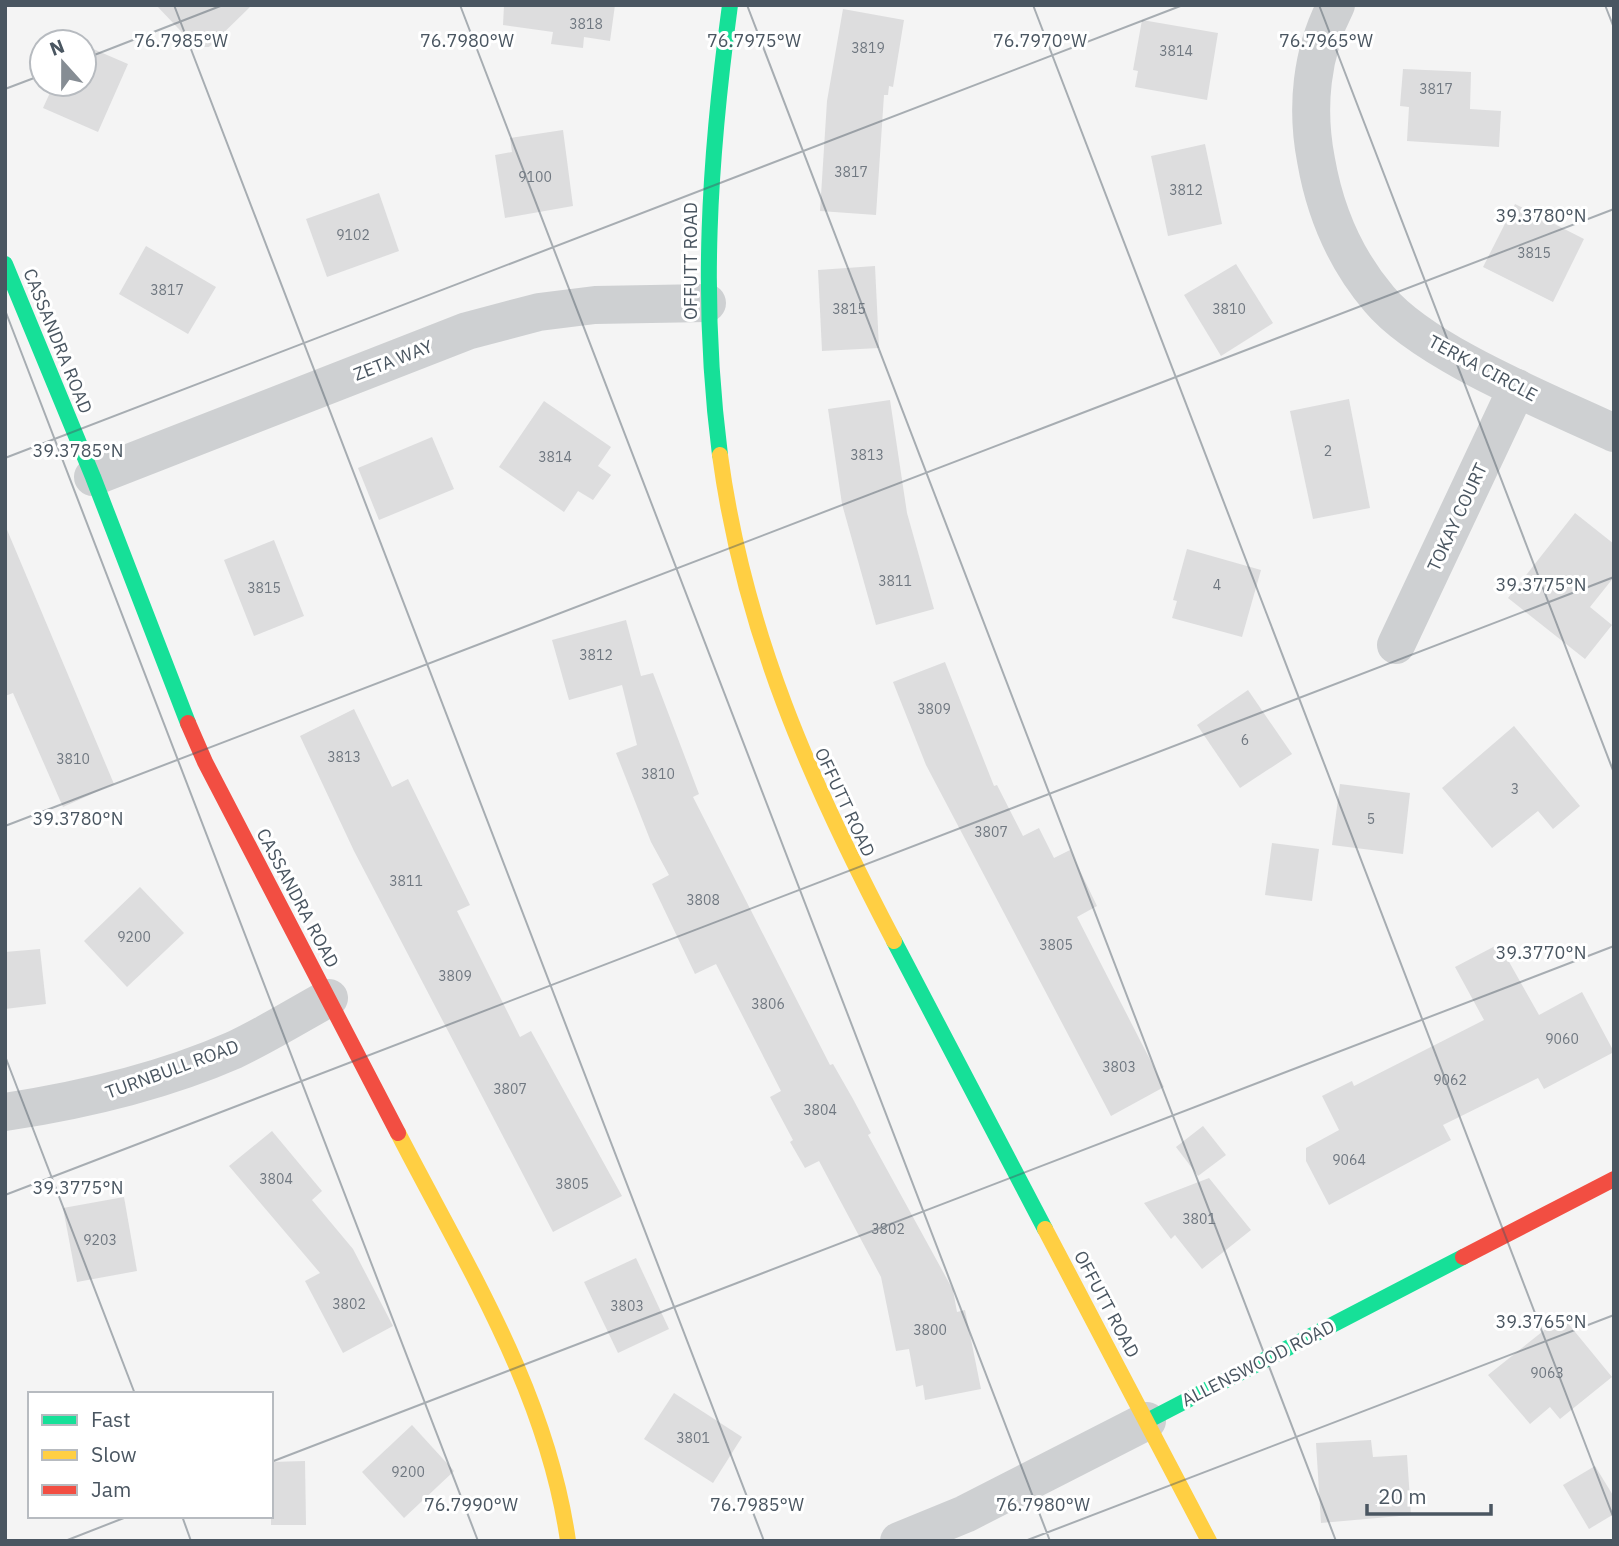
<svg xmlns="http://www.w3.org/2000/svg" width="1619" height="1546" viewBox="0 0 1619 1546" font-family="'IBM Plex Sans',sans-serif">
<rect width="100%" height="100%" fill="#f4f4f4"/>
<!-- building -->
<g fill="#ddddde">
<path d="M156,5H252L209,47H196Z"/>
<path d="M504,5H615L610,41L584,37L583,48L551,44L553,32L503,25Z"/>
<path d="M843,9L904,20L893,87L889,86L888,95H884L876,215L820,211L827,101Z"/>
<path d="M1142,20L1218,33L1207,100L1135,87L1138,71L1133,70Z"/>
<path d="M84,45L128,64L98,132L43,108L54,84H84Z"/>
<path d="M1403,69L1471,72L1470,109L1501,111L1499,147L1407,141L1409,107L1400,106Z"/>
<path d="M563,130L573,206L505,218L495,155L512,152L510,138Z"/>
<path d="M1205,144L1222,224L1168,236L1151,156Z"/>
<path d="M379,193L399,251L327,277L306,219Z"/>
<path d="M1515,204L1584,239L1553,302L1483,267Z"/>
<path d="M146,246L216,287L188,334L119,294Z"/>
<path d="M1236,264L1273,323L1221,356L1184,295Z"/>
<path d="M875,266L879,348L822,351L818,270Z"/>
<path d="M1349,399L1370,508L1313,519L1290,411Z"/>
<path d="M890,400L907,513L934,609L876,625L842,504L828,409Z"/>
<path d="M544,401L611,447L598,466L611,475L593,500L578,491L564,512L499,467Z"/>
<path d="M432,437L454,489L379,520L358,468Z"/>
<path d="M1575,513L1614,544V577L1590,607L1612,625L1585,659L1508,598Z"/>
<path d="M5,525L114,784L63,807L13,693L5,696Z"/>
<path d="M274,540L304,616L254,636L224,560Z"/>
<path d="M1187,549L1261,570L1242,637L1172,618L1177,601L1173,600Z"/>
<path d="M626,620L641,676L653,673L699,794L693,797L830,1065L833,1064L853,1099L871,1133L868,1135L953,1290L957,1312L965,1310L981,1389L925,1400L923,1385L916,1387L909,1349L896,1351L881,1277L819,1161L805,1168L790,1142L793,1140L770,1097L781,1091L716,964L695,974L652,884L669,875L651,842L616,753L637,745L622,685L569,700L552,640Z"/>
<path d="M945,662L994,786L997,785L1023,836L1039,828L1054,858L1070,850L1097,906L1077,917L1164,1087L1111,1116L926,765L893,682Z"/>
<path d="M1248,690L1292,754L1240,788L1197,725Z"/>
<path d="M354,709L392,787L408,779L470,905L457,911L520,1037L531,1031L622,1196L553,1232L354,851L300,736Z"/>
<path d="M1514,726L1580,806L1553,829L1538,811L1492,848L1442,788Z"/>
<path d="M1340,784L1410,793L1403,854L1332,845Z"/>
<path d="M1272,843L1319,849L1312,901L1265,895Z"/>
<path d="M140,887L184,933L127,987L84,941Z"/>
<path d="M1499,944L1539,1015L1582,992L1614,1052L1544,1089L1538,1078L1443,1125L1451,1140L1329,1205L1306,1161V1148L1339,1130L1322,1096L1352,1081L1354,1086L1484,1020L1455,967Z"/>
<path d="M40,949L46,1004L5,1009V952Z"/>
<path d="M1203,1126L1226,1155L1198,1176L1176,1147Z"/>
<path d="M272,1131L322,1191L312,1200L353,1249L393,1326L343,1353L305,1281L320,1273L229,1166Z"/>
<path d="M1209,1178L1251,1230L1202,1269L1175,1235L1171,1239L1144,1203Z"/>
<path d="M124,1197L137,1271L77,1282L63,1208Z"/>
<path d="M636,1258L669,1329L618,1353L584,1282Z"/>
<path d="M1562,1316L1612,1377L1560,1419L1550,1407L1530,1424L1488,1375Z"/>
<path d="M674,1393L742,1437L713,1483L644,1439Z"/>
<path d="M412,1425L454,1471L404,1518L362,1472Z"/>
<path d="M1371,1440L1373,1457L1407,1455L1411,1515L1321,1523L1316,1443Z"/>
<path d="M305,1461L306,1525H271V1462Z"/>
<path d="M1595,1466L1614,1497V1514L1589,1529L1563,1485Z"/>
</g>
<g fill="none" stroke-linecap="round" stroke-linejoin="round">
<!-- street -->
<g stroke="#ced0d2" stroke-width="38">
<path d="M1336,5C1311,53 1306,108 1316,160C1325,212 1345,259 1379,299C1424,353 1548,402 1614,433"/>
<path d="M93,477L467,331L539,312L595,305L707,303"/>
<path d="M1396,645L1517,388"/>
<path d="M5,1112C84,1100 161,1082 234,1050C266,1035 298,1015 329,998"/>
<path d="M899,1541L965,1514L1147,1421"/>
</g>
<!-- fast -->
<g stroke="#16e098" stroke-width="16">
<path d="M5,264L93,477L188,723"/>
<path d="M720,455C700,299 709,160 730,5"/>
<path d="M894,941L1045,1229"/>
<path d="M1147,1421L1463,1257"/>
</g>
<!-- slow -->
<g stroke="#ffcf43" stroke-width="16">
<path d="M720,455C744,633 811,783 894,941"/>
<path d="M398,1133C466,1265 547,1392 568,1541"/>
<path d="M1045,1229L1209,1541"/>
</g>
<!-- jam -->
<g stroke="#f24e42" stroke-width="16">
<path d="M188,723L205,762L398,1133"/>
<path d="M1463,1257L1614,1179"/>
</g>
</g>
<!-- ticks -->
<path fill="none" stroke="#4a5661" stroke-width="2" stroke-opacity="0.45" d="M174,5L764,1541M460,5L1050,1541M747,5L1336,1541M1033,5L1614,1519M1319,5L1614,773M1605,5L1614,28M84,59L223,5M5,89L42,75M5,310L478,1541M5,458L1183,5M5,826L1614,209M5,1056L135,1394M5,1195L1614,577M271,1462L1614,946M182,1516L191,1541M65,1541L129,1516M1025,1541L1614,1315"/>
<g text-anchor="middle" dominant-baseline="central" stroke-width="6" stroke-linejoin="round" paint-order="stroke">
<!-- number labels -->
<g font-size="14" fill="#707881">
<text x="586" y="24">3818</text>
<text x="868" y="48">3819</text>
<text x="1176" y="51">3814</text>
<text x="1436" y="89">3817</text>
<text x="851" y="172">3817</text>
<text x="535" y="177">9100</text>
<text x="1186" y="190">3812</text>
<text x="353" y="235">9102</text>
<text x="1534" y="253">3815</text>
<text x="167" y="290">3817</text>
<text x="849" y="309">3815</text>
<text x="1229" y="309">3810</text>
<text x="1328" y="451">2</text>
<text x="867" y="455">3813</text>
<text x="555" y="457">3814</text>
<text x="895" y="581">3811</text>
<text x="1217" y="585">4</text>
<text x="264" y="588">3815</text>
<text x="596" y="655">3812</text>
<text x="934" y="709">3809</text>
<text x="1245" y="740">6</text>
<text x="344" y="757">3813</text>
<text x="73" y="759">3810</text>
<text x="658" y="774">3810</text>
<text x="1515" y="789">3</text>
<text x="1371" y="819">5</text>
<text x="991" y="832">3807</text>
<text x="406" y="881">3811</text>
<text x="703" y="900">3808</text>
<text x="134" y="937">9200</text>
<text x="1056" y="945">3805</text>
<text x="455" y="976">3809</text>
<text x="768" y="1004">3806</text>
<text x="1562" y="1039">9060</text>
<text x="1119" y="1067">3803</text>
<text x="1450" y="1080">9062</text>
<text x="510" y="1089">3807</text>
<text x="820" y="1110">3804</text>
<text x="1349" y="1160">9064</text>
<text x="276" y="1179">3804</text>
<text x="572" y="1184">3805</text>
<text x="1199" y="1219">3801</text>
<text x="888" y="1229">3802</text>
<text x="100" y="1240">9203</text>
<text x="349" y="1304">3802</text>
<text x="627" y="1306">3803</text>
<text x="930" y="1330">3800</text>
<text x="1547" y="1373">9063</text>
<text x="693" y="1438">3801</text>
<text x="408" y="1472">9200</text>
</g>
<!-- street labels -->
<g font-size="18" fill="#4a5661" stroke="#fff">
<text transform="translate(690 261) rotate(-90)">OFFUTT ROAD</text>
<text transform="translate(58 341) rotate(68)">CASSANDRA ROAD</text>
<text transform="translate(393 360) rotate(-21)">ZETA WAY</text>
<text transform="translate(1483 368) rotate(28)">TERKA CIRCLE</text>
<text transform="translate(1457 517) rotate(-65)">TOKAY COURT</text>
<text transform="translate(845 802) rotate(65)">OFFUTT ROAD</text>
<text transform="translate(298 898) rotate(62)">CASSANDRA ROAD</text>
<text transform="translate(172 1069) rotate(-20)">TURNBULL ROAD</text>
<text transform="translate(1107 1304) rotate(62)">OFFUTT ROAD</text>
<text transform="translate(1258 1363) rotate(-27)">ALLENSWOOD ROAD</text>
</g>
</g>
<g font-size="18" text-anchor="middle" fill="#4a5661" stroke="#fff" stroke-width="6" stroke-linejoin="round" paint-order="stroke">
<text x="181" y="47">76.7985°W</text>
<text x="467" y="47">76.7980°W</text>
<text x="754" y="47">76.7975°W</text>
<text x="1040" y="47">76.7970°W</text>
<text x="1326" y="47">76.7965°W</text>
<text x="1541" y="222">39.3780°N</text>
<text x="78" y="457">39.3785°N</text>
<text x="1541" y="591">39.3775°N</text>
<text x="78" y="825">39.3780°N</text>
<text x="1541" y="959">39.3770°N</text>
<text x="78" y="1194">39.3775°N</text>
<text x="1541" y="1328">39.3765°N</text>
<text x="471" y="1511">76.7990°W</text>
<text x="757" y="1511">76.7985°W</text>
<text x="1043" y="1511">76.7980°W</text>
</g>
<!-- border -->
<rect width="1619" height="1546" fill="none" stroke="#4a5661" stroke-width="14"/>
<!-- legend -->
<rect x="28" y="1392" width="245" height="126" fill="#ffffff" stroke="#b7bbc0" stroke-width="2"/>
<rect x="42" y="1415" width="35" height="10" fill="#16e098" stroke="#b7bbc0" stroke-width="2"/>
<text x="91" y="1427" font-size="21" fill="#4a5661">Fast</text>
<rect x="42" y="1450" width="35" height="10" fill="#ffcf43" stroke="#b7bbc0" stroke-width="2"/>
<text x="91" y="1462" font-size="21" fill="#4a5661">Slow</text>
<rect x="42" y="1485" width="35" height="10" fill="#f24e42" stroke="#b7bbc0" stroke-width="2"/>
<text x="91" y="1497" font-size="21" fill="#4a5661">Jam</text>
<!-- north arrow -->
<g transform="translate(63 63) rotate(339)"><circle r="33" fill="#ffffff" stroke="#b7bbc0" stroke-width="2"/>
<path d="M0-5L12 26L0 18L-12 26Z" fill="#868d94"/>
<text y="-10" font-size="19" font-weight="bold" text-anchor="middle" fill="#4a5661">N</text>
</g>
<!-- scale -->
<path d="M1367 1504v10h124v-10" fill="none" stroke="#4a5661" stroke-width="3.5"/>
<text x="1378" y="1504" font-size="21" fill="#4a5661" stroke="#ffffff" stroke-width="5" paint-order="stroke">20 m</text>
</svg>
